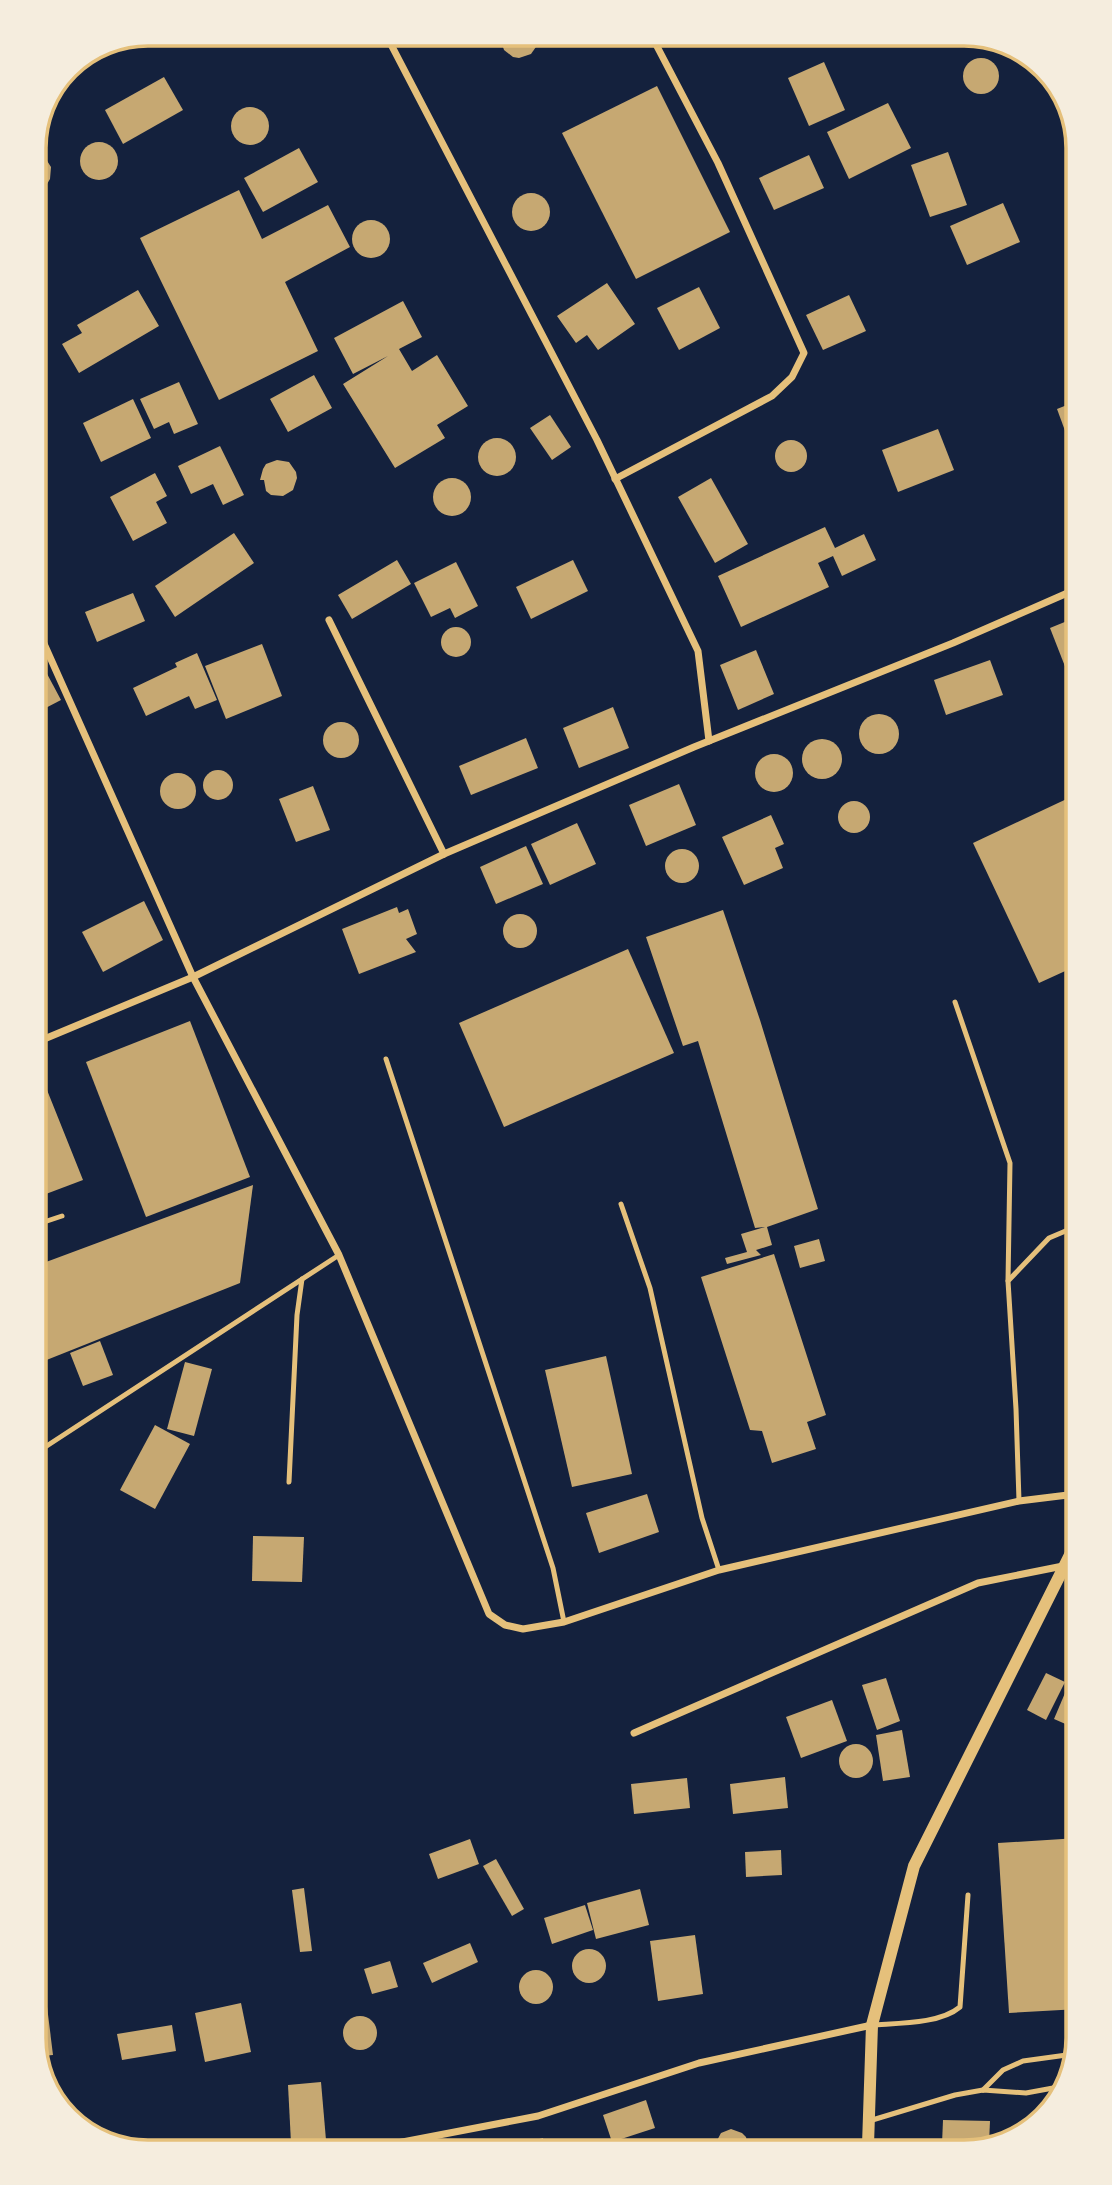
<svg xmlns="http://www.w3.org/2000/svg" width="1112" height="2185" viewBox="0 0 1112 2185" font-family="Montserrat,sans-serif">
<rect width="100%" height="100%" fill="#14213d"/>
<!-- building -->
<g fill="#c6a872">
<path d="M502,33H537L538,44L531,54L519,58L513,57L504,50L502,44Z"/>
<path d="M552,33H585L576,40L569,42L563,41Z"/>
<path d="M828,33H856L851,38L839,40Z"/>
<circle cx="981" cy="76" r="18"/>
<path d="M81,61L78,72L73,76L61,80L67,66Z"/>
<path d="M824,62L845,110L809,126L788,78Z"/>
<path d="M164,77L183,110L123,144L105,110Z"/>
<path d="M657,86L730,232L636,279L562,133Z"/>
<path d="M888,103L911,148L849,179L827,132Z"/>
<circle cx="250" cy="126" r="19"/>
<circle cx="99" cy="161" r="19"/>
<path d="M299,148L318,182L263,212L244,178Z"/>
<path d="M948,152L967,205L930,217L911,165Z"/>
<path d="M34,153L44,156L51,167L50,179L47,184L36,189L34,190Z"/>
<path d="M809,155L824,188L774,210L759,178Z"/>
<path d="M239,190L262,239L328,205L350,247L285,282L318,351L219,400L140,238Z"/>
<circle cx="531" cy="212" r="19"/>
<path d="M1003,203L1020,242L967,265L950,226Z"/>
<circle cx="371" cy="239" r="19"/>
<path d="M607,283L635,324L598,350L587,335L576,343L557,316Z"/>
<path d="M699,287L720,328L679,350L657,308Z"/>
<path d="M138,290L159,326L79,373L62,344L82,333L77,325Z"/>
<path d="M849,295L866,331L823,350L806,315Z"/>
<path d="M403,301L422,337L399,349L412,371L437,355L468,406L437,425L445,438L395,468L343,384L388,356L353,374L334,338Z"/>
<path d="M314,375L332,408L288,432L270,399Z"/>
<path d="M179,382L198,424L174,434L169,422L154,429L140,399Z"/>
<path d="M133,399L151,438L101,462L83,423Z"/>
<path d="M1072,403V447H1071L1057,409Z"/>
<path d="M550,415L571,447L552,460L530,428Z"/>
<path d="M938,429L954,470L898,492L882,450Z"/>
<circle cx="497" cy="457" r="19"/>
<circle cx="791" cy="456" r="16"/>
<path d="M220,446L244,495L223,505L213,484L191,494L178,466Z"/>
<path d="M277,460L289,462L296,472L297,478L293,490L283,496L271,495L266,491L264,480H260L263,469L266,464Z"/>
<path d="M155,473L167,496L156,502L167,523L133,541L110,497Z"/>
<path d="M711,478L748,544L715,563L678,497Z"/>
<circle cx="452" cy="497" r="19"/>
<path d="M825,527L835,548L864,534L876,560L842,576L833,556L818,563L829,587L741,627L718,576Z"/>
<path d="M234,533L254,563L175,617L155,586Z"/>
<path d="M397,560L411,584L352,619L338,595Z"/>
<path d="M573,560L588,591L531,619L516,587Z"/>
<path d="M456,562L478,606L455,618L450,608L431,617L414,583Z"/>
<path d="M133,593L145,621L97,642L85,612Z"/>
<path d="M1072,619L1073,666L1066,669L1050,628Z"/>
<circle cx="456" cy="642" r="15"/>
<path d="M262,644L282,696L226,719L205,666Z"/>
<path d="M756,650L774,694L738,710L720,665Z"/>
<path d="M197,653L217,700L195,709L189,696L146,716L133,688L177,667L175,663Z"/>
<path d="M990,660L1003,695L946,715L934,680Z"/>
<path d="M45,670L61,700L36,713V675Z"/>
<path d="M613,707L629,748L579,768L563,728Z"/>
<circle cx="879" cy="734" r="20"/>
<circle cx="341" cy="740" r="18"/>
<path d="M526,738L538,768L471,795L459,766Z"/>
<circle cx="822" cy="759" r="20"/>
<circle cx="774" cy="773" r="19"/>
<circle cx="218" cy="785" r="15"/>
<circle cx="178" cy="791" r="18"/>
<path d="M679,784L696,825L646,846L629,805Z"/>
<path d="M313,786L330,830L296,842L279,799Z"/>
<path d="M1073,796L1074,967L1039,983L973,843Z"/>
<circle cx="854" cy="817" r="16"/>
<path d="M771,815L784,844L775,848L783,868L744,885L722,837Z"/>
<path d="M577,823L596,864L550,885L531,844Z"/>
<path d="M526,846L543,884L496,904L480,867Z"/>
<circle cx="682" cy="866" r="17"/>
<path d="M144,901L163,940L103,972L82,932Z"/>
<path d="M397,907L399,913L408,909L417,934L406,939L416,952L359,974L342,929Z"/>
<path d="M723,910L760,1020L818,1209L767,1227L772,1245L756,1250L761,1255L727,1264L725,1258L747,1252L741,1234L765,1227L755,1228L698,1041L683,1046L646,937Z"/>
<circle cx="520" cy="931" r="17"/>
<path d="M628,949L674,1053L504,1127L459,1023Z"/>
<path d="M190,1021L250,1177L146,1217L86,1062Z"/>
<path d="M45,1085L83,1180L38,1197V1088Z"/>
<path d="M253,1185L240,1283L39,1363L38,1265Z"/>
<path d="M819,1239L825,1261L800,1268L794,1246Z"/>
<path d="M774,1254L826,1415L807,1422L816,1449L772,1463L762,1431L750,1430L701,1277Z"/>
<path d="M100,1341L113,1375L83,1386L70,1353Z"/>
<path d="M606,1356L632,1474L572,1487L545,1370Z"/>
<path d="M185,1362L212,1369L194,1436L167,1429Z"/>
<path d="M155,1425L190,1444L155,1509L120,1490Z"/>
<path d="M647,1494L659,1532L599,1553L586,1513Z"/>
<path d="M253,1536L304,1537L302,1582L252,1581Z"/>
<path d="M1046,1673L1065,1682L1046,1720L1027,1710Z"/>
<path d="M886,1678L900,1721L877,1730L862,1685Z"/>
<path d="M1068,1686L1077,1690V1729L1054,1719Z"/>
<path d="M832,1700L847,1741L801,1758L786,1717Z"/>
<path d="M902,1730L910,1777L883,1781L876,1735Z"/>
<circle cx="856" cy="1761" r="17"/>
<path d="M785,1777L788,1808L733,1814L730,1784Z"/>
<path d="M687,1778L690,1808L634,1814L631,1784Z"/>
<path d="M1078,1838L1079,2009L1009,2013L998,1843Z"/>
<path d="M470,1839L479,1864L438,1879L429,1854Z"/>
<path d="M781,1850L782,1875L746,1877L745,1852Z"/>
<path d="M496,1859L524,1909L512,1916L483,1866Z"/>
<path d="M304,1888L312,1951L300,1952L292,1890Z"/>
<path d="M640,1889L649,1925L596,1939L587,1903Z"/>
<path d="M585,1905L593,1930L552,1944L544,1918Z"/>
<path d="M695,1935L703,1994L658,2001L650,1941Z"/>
<path d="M470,1943L478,1962L432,1983L423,1963Z"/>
<circle cx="589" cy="1966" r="17"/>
<path d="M390,1961L398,1987L372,1994L364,1969Z"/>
<circle cx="536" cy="1987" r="17"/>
<path d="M41,1982H44L53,2055L42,2056Z"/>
<path d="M241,2003L251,2052L205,2062L195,2013Z"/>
<circle cx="360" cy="2033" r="17"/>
<path d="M172,2025L176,2051L122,2060L117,2034Z"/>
<path d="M321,2082L326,2140L291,2143L288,2085Z"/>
<path d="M646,2100L655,2128L612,2142L603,2115Z"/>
<path d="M943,2120L990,2121L989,2143L942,2144Z"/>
<path d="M731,2129L742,2133L746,2137L748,2146H714L721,2133Z"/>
<path d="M543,2138L545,2148H509V2147Z"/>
</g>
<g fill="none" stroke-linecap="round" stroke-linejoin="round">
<!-- service -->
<g stroke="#e5c07b" stroke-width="5">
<path d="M955,1002L1010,1163L1008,1281"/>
<path d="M386,1059L553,1568L564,1622"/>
<path d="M621,1204L650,1288L702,1518L719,1570"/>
<path d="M38,1224L62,1216"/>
<path d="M39,1451L339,1255"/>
<path d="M289,1482L297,1315L302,1279"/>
<path d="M1019,1501L1016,1409L1008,1281L1049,1238L1075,1227"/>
<path d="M872,2025C898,2023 940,2024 960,2007L968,1895"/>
<path d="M983,2090L1003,2070L1023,2061L1074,2054"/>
<path d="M869,2121L955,2095L983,2090L1026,2093L1064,2086"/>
</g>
<!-- minor -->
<g stroke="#e5c07b" stroke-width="7">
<path d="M385,33L597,440L698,651L709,741"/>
<path d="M615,479L772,396L792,377L804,353L718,163L650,33"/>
<path d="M35,482L38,495L35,511"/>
<path d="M35,597L41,637L193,977L339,1255L489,1614L505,1625L523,1629L564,1622L719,1570L1019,1501L1076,1494"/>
<path d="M329,620L444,854"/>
<path d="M37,1042L193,977L444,854L694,747L953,643L1072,591"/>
<path d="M634,1733L978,1583L1063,1566"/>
<path d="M366,2149L538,2116L699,2063L872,2025"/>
</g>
<!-- tertiary -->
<path stroke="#e5c07b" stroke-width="12" d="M868,2145L872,2025L914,1866L1077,1541"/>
</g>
<!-- crop -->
<path d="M0 0H1112V2185H0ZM148 46H964A102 102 0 0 1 1066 148V2038A102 102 0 0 1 964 2140H148A102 102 0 0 1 46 2038V148A102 102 0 0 1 148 46Z" fill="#f5edde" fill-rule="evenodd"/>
<path fill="none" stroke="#e5c07b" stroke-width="3.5" d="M148 46H964A102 102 0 0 1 1066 148V2038A102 102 0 0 1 964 2140H148A102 102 0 0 1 46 2038V148A102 102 0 0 1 148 46Z"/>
</svg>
